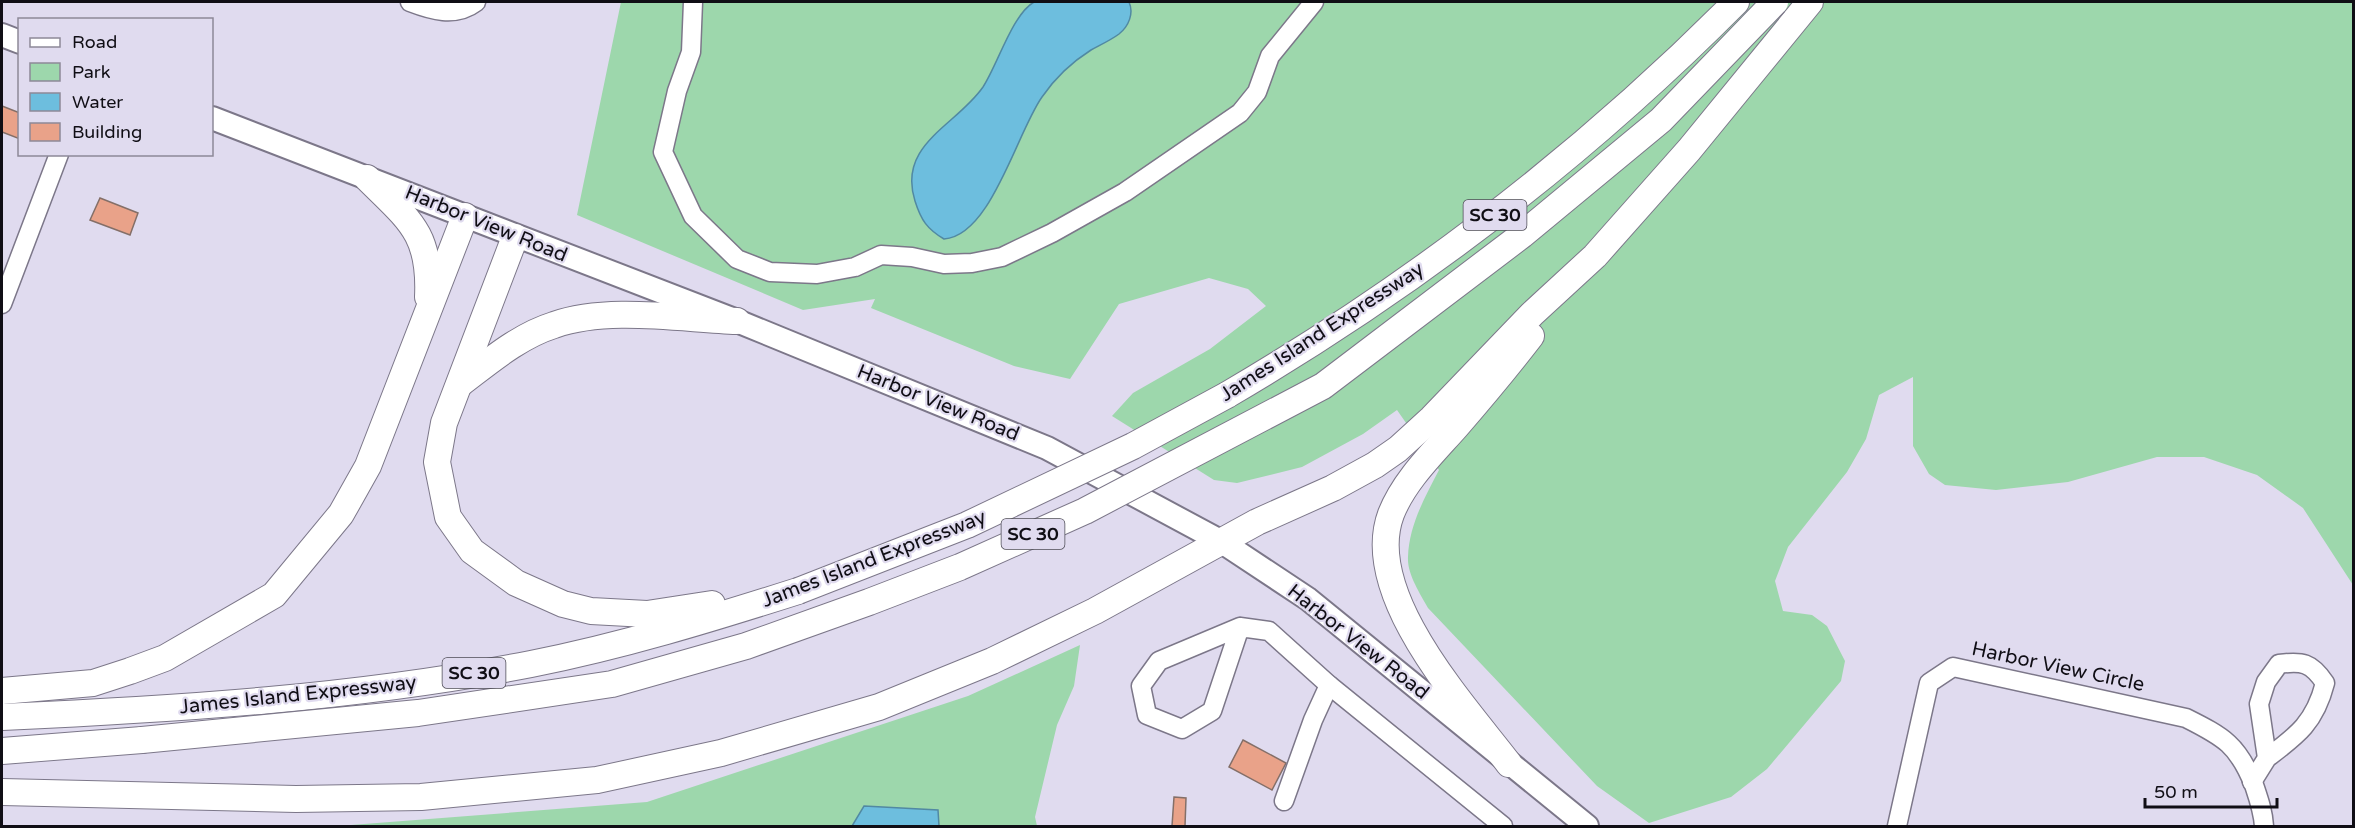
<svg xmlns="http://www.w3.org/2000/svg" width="2355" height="828" viewBox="0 0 2355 828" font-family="'Varela Round',sans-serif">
<rect width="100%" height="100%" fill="#e0dbef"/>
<!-- green -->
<g fill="#9dd7ac">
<path d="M621,2H2353V585L2303,508L2257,475L2204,457H2157L2068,482L1996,490L1945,485L1929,474L1913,446V377L1879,395L1866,439L1847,472L1788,547L1775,581L1783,611L1812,615L1827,626L1845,661L1841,681L1767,769L1731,797L1649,823L1597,786L1428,608C1420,593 1407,574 1408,557C1409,525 1425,497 1439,470L1397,410L1363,434L1302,467L1237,483L1214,480L1112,416L1133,393L1210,349L1266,306L1248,289L1209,278L1119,304L1070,379L1014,366L871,308L875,299L803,310L577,215Z"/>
<path d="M1080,645L1074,686L1057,725L1035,817L1037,826H939L938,810L864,806L852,826H338L647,802L968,696Z"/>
</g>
<!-- water -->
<g fill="#6dbede" stroke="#5189a2" stroke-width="1.5">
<path d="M1034,2H1129C1134,13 1129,26 1119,34C1111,40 1100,45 1091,50C1072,62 1055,78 1042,97C1017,132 991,236 944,239C927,229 921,220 915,201C897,144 956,126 983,87C998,64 1012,15 1034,2Z"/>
<path d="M864,806L938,810L939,826H852Z"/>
</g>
<!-- building -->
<g fill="#e9a289" stroke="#846f68" stroke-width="1.5">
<path d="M2,106L20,113V139L2,132Z"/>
<path d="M100,198L138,213L130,235L90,220Z"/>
<path d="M1243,740L1286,763L1272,790L1229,767Z"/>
<path d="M1174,797L1186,798L1185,826H1172Z"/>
</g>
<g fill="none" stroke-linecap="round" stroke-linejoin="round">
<defs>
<g id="minor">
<path d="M410,2C431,10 455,18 476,2"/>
<path d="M693,2L691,52L677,91L663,152L693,216L737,259L770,272L817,274L855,267L881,255L912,257L944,264L972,263L1002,257L1052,233L1125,192L1240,113L1257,92L1270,56L1314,2"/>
<path d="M2,304L59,154"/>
<path d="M1240,627L1212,711L1182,729L1147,715L1141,686L1159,661L1240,627L1269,631L1329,685L1503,826"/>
<path d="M2252,782L2267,758L2259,704L2266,682L2279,664C2302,661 2311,662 2325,683C2315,722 2298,735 2267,758"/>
<path d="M1284,801L1313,720L1329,685"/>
<path d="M1897,826L1929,683L1953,667L2186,718C2224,737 2238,745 2254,785C2259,800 2263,811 2264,826"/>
</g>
<g id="major">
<path d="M2,35L20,42"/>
<path d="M212,118L737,321L1047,448L1222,542L1308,599L1587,826"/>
</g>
<g id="highway">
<path d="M367,178C409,220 431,233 428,297"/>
<path d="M515,237L444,423L437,462L448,517L472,551L516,583L563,604L591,611L647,614L712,604"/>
<path d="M461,383C490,361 519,336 554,325C608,306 681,319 737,321"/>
<path d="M1227,395C1413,286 1584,155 1736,2"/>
<path d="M2,691L93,683L130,671L165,658L274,595L341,514L368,466L465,216"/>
<path d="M2,717C179,709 356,698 531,664C622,646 710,619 798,591"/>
<path d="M2,751L142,740"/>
<path d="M1509,764C1464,705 1361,594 1391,514C1404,481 1432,454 1456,427C1482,397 1507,367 1531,336"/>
<path d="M2,792L296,799L421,797L597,780L721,753L879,707L992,661L1095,611L1257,522L1333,488L1375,465L1398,449L1432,418L1532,314L1595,256L1689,150L1810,2"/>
</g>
</defs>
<!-- minor casing -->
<use href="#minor" stroke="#7c7789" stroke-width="21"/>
<!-- major casing -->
<use href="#major" stroke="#7c7789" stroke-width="26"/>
<!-- highway casing -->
<use href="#highway" stroke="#7c7789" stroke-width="28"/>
<!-- minor -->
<use href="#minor" stroke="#fff" stroke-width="18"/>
<!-- major -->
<use href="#major" stroke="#fff" stroke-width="22"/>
<!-- highway -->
<use href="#highway" stroke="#fff" stroke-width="26"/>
<defs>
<g id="highway-bridge">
<path d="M798,591L967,525L1133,446L1227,395"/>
<path d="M142,740L418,713L612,684L746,646L869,602L960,567L1085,511L1323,386L1522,235L1661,120L1775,2"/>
</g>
</defs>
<!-- highway-bridge casing -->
<use href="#highway-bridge" stroke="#7c7789" stroke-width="28" stroke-linecap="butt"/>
<!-- highway-bridge -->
<use href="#highway-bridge" stroke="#fff" stroke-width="26"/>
</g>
<g text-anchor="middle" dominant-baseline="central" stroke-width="4.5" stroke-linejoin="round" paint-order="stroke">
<!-- shield labels -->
<g fill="#e0dbef" stroke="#4e4c56" stroke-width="1.5">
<rect x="1463.5" y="200" width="63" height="30" rx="4.5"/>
<rect x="1001.5" y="519" width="63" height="30" rx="4.5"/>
<rect x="442.5" y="658" width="63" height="30" rx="4.5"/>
</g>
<g font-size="18" font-weight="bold" fill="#100e15">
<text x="1495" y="215">SC 30</text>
<text x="1033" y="534">SC 30</text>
<text x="474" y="673">SC 30</text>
</g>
<!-- street labels -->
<g font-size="20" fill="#100e15" stroke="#e0dbef">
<text transform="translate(486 224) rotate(22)">Harbor View Road</text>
<text transform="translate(1322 332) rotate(-33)">James Island Expressway</text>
<text transform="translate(938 403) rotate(22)">Harbor View Road</text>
<text transform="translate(874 559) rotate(-21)">James Island Expressway</text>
<text transform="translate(1358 642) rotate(38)">Harbor View Road</text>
<text transform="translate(2058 667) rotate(12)">Harbor View Circle</text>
<text transform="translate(298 695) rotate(-6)">James Island Expressway</text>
</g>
</g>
<!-- border -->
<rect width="2355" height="828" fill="none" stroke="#100e15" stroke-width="6"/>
<!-- legend -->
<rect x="18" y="18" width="195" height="138" fill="#e0dbef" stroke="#8d8998" stroke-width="1.5"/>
<rect x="30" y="38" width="30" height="9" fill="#ffffff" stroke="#8d8998" stroke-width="1.5"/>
<text x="72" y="48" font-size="18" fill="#100e15">Road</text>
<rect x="30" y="63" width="30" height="18" fill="#9dd7ac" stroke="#8d8998" stroke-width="1.5"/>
<text x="72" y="78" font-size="18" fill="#100e15">Park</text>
<rect x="30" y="93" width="30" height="18" fill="#6dbede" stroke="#8d8998" stroke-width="1.5"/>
<text x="72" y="108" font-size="18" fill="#100e15">Water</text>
<rect x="30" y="123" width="30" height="18" fill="#e9a289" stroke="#8d8998" stroke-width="1.5"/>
<text x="72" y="138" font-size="18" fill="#100e15">Building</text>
<!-- scale -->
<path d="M2145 798v9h132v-9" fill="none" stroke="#100e15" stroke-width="3"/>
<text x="2154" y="798" font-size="18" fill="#100e15" stroke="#e0dbef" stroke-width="4.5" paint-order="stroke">50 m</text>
</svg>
